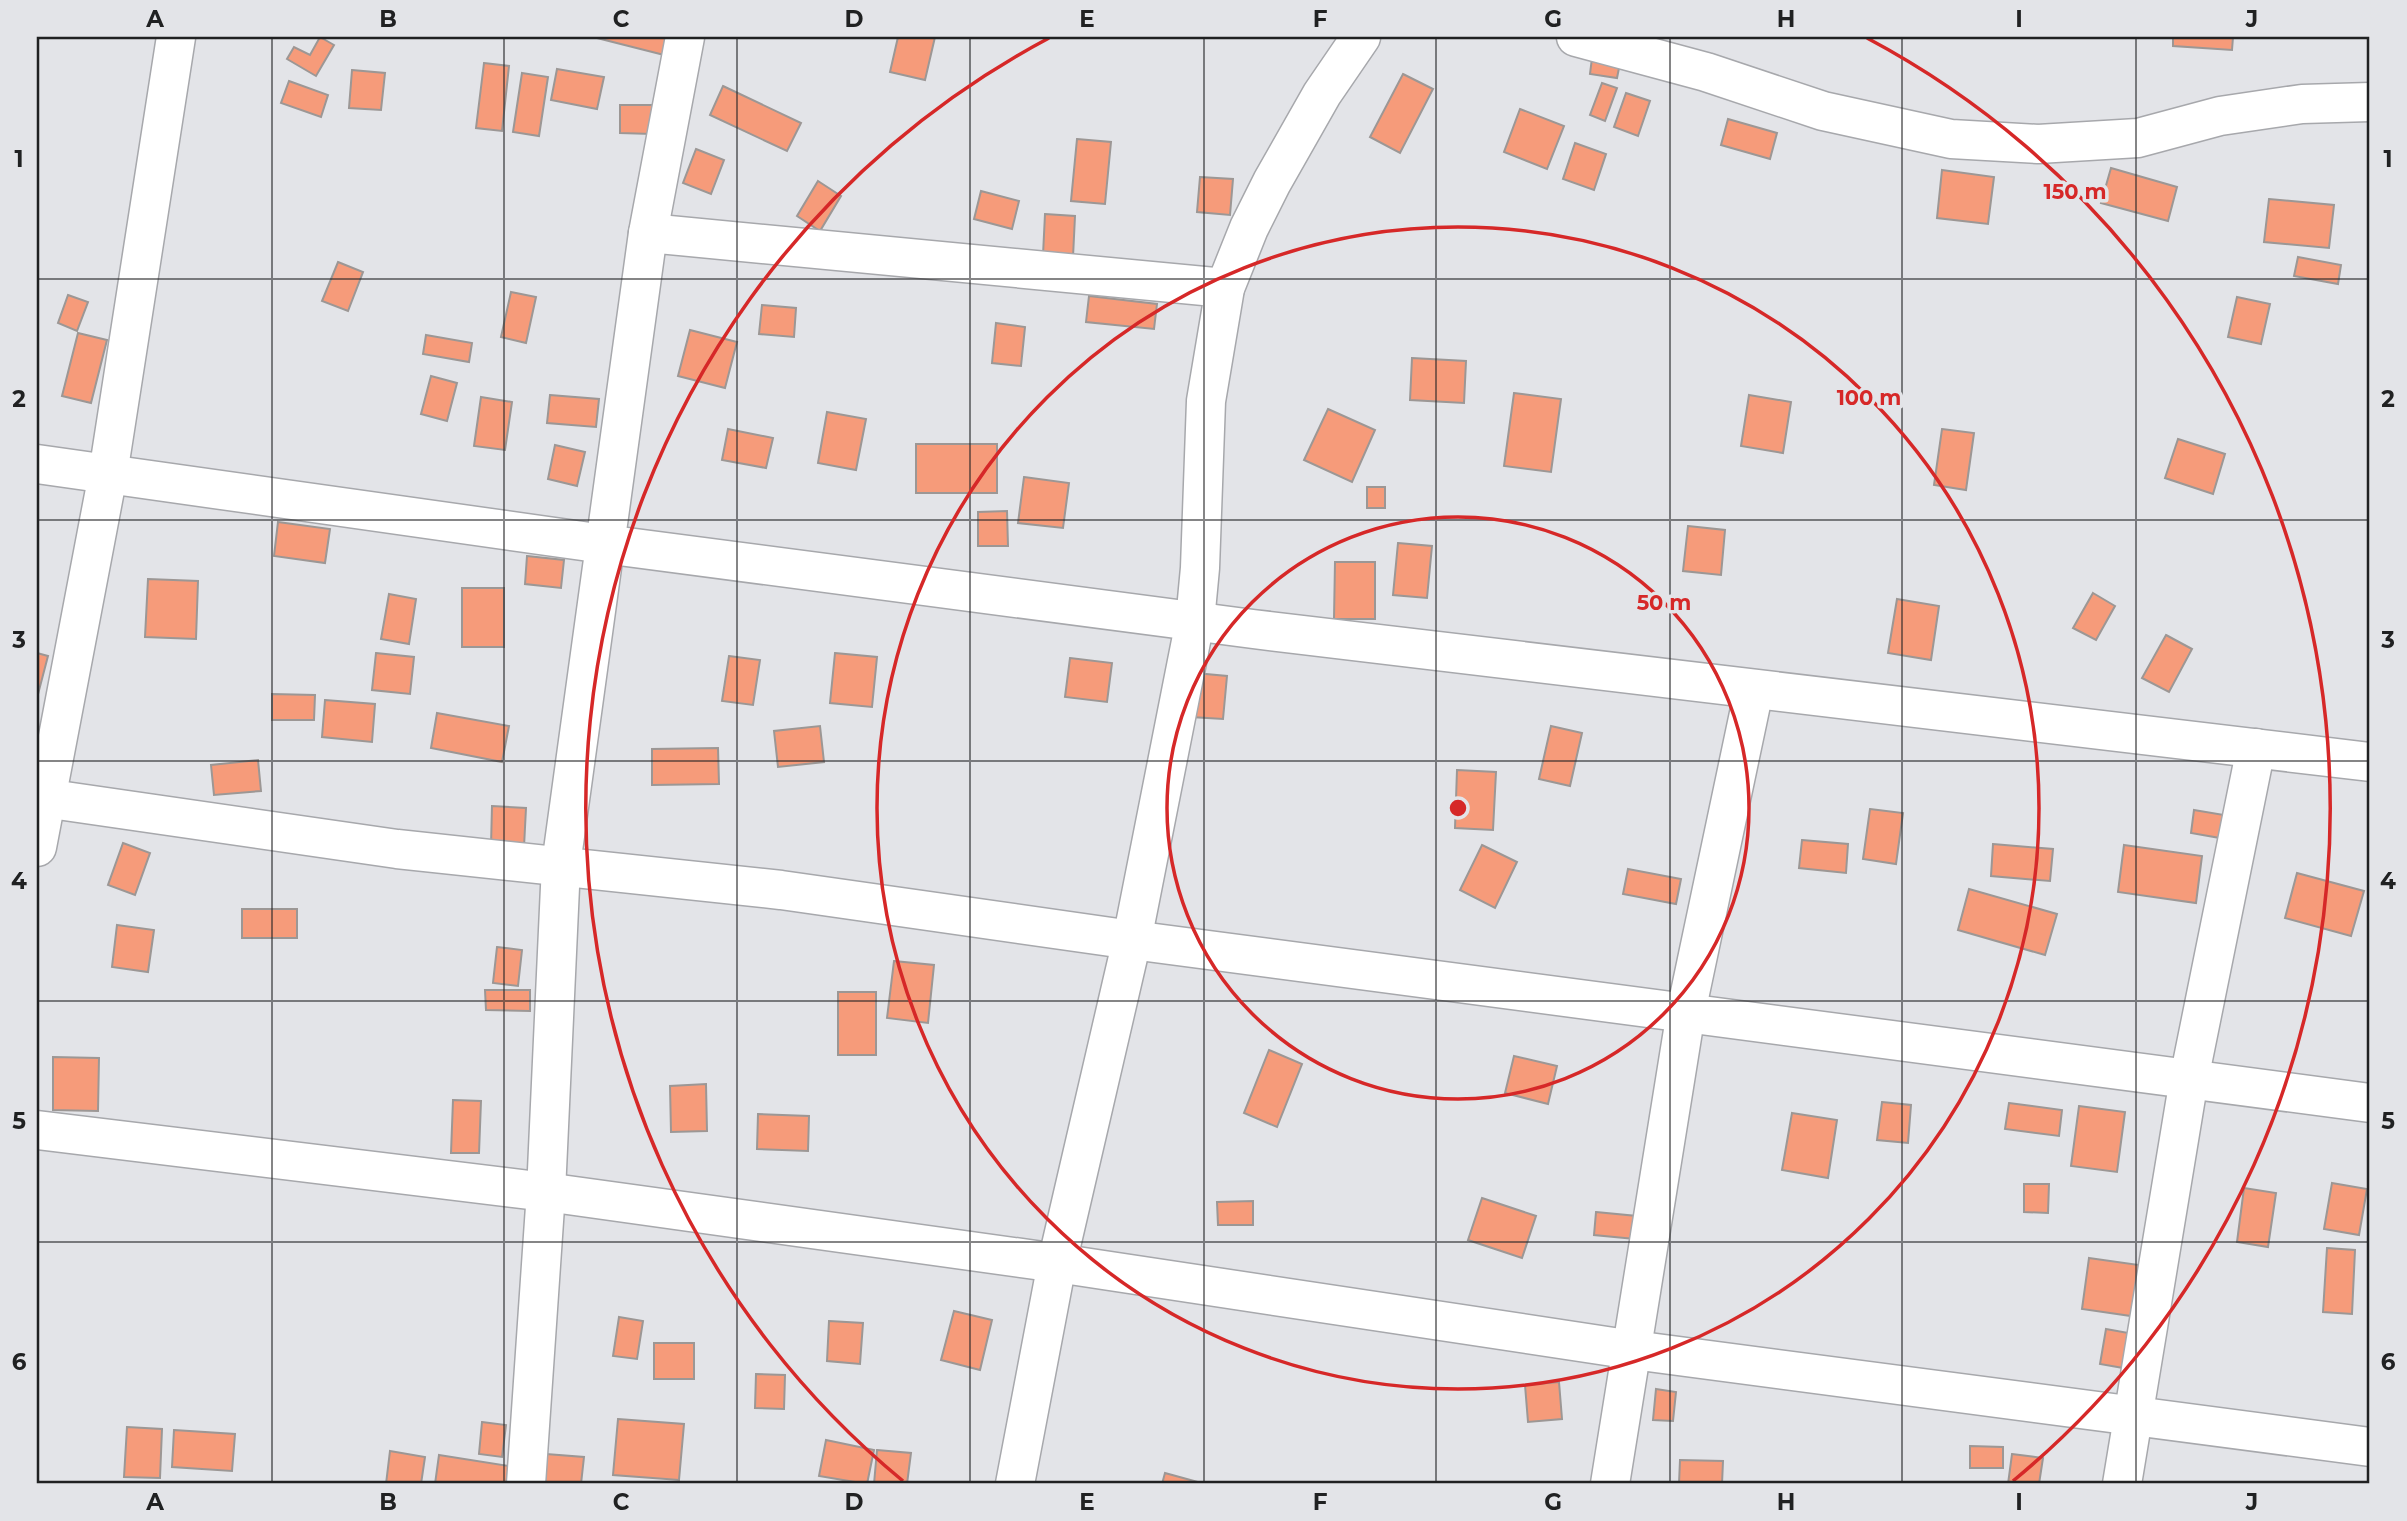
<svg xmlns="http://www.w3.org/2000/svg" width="2407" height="1521" viewBox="0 0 2407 1521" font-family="Montserrat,sans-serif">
<rect width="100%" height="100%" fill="#e3e4e8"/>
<!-- building -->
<g fill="#f69b7a" stroke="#9c9795" stroke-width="2">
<path d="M320,37L334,45L316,76L287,59L294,47L310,55Z"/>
<path d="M593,37H677L672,57Z"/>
<path d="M898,37H935L925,80L890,72Z"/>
<path d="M2173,37H2233L2232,50L2173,46Z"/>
<path d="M1592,58L1620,63L1617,78L1590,74Z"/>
<path d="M484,63L509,66L502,131L476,128Z"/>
<path d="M557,69L604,77L597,109L551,100Z"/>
<path d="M352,70L385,73L381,110L349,108Z"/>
<path d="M522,73L548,77L539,136L513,132Z"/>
<path d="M1403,74L1433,89L1400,153L1370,137Z"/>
<path d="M289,81L328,95L321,117L281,103Z"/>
<path d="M1602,83L1617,88L1605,121L1590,115Z"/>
<path d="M723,86L801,123L787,151L710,115Z"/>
<path d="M1626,93L1650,101L1638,136L1614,127Z"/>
<path d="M620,105H653L652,134L620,133Z"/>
<path d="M1520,109L1564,126L1547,169L1504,152Z"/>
<path d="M1728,119L1777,133L1770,159L1721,145Z"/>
<path d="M1077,139L1111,142L1105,204L1071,201Z"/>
<path d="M1575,143L1606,154L1594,190L1563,179Z"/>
<path d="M696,149L724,160L711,194L683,183Z"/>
<path d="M2111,168L2177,187L2168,221L2101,203Z"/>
<path d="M1942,170L1994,177L1988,224L1937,218Z"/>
<path d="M1200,177L1233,179L1230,215L1197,212Z"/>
<path d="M818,181L841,196L820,231L797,216Z"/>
<path d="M981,191L1019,201L1012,229L974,219Z"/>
<path d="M2269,199L2334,205L2329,248L2264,242Z"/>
<path d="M1045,214L1075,216L1073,257L1043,255Z"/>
<path d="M2298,257L2341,265L2338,284L2294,276Z"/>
<path d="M338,262L363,272L348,311L322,301Z"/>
<path d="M511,292L536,297L526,343L501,337Z"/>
<path d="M68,295L88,302L77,331L58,323Z"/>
<path d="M1089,296L1157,304L1154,329L1086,322Z"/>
<path d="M2237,297L2270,304L2261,344L2228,337Z"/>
<path d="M762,305L796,308L794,337L759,334Z"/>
<path d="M996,323L1025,327L1021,366L992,363Z"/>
<path d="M690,330L737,342L725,388L678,376Z"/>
<path d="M78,333L107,340L91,403L62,396Z"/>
<path d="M426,335L472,343L469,362L423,354Z"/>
<path d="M1412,358L1466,361L1464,403L1410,400Z"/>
<path d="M431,376L457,383L447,421L421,414Z"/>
<path d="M1514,393L1561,399L1551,472L1504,466Z"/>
<path d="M550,395L599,399L596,427L547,423Z"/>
<path d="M1749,395L1791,402L1783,453L1741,446Z"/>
<path d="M481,397L512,402L505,450L474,446Z"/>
<path d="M1328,409L1375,430L1352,482L1304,460Z"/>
<path d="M827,412L866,419L856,470L818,463Z"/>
<path d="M728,429L773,438L766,468L722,460Z"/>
<path d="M1942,429L1974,433L1966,490L1934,485Z"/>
<path d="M2178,439L2225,454L2213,494L2165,478Z"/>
<rect x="916" y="444" width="81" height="49"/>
<path d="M555,445L585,452L577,486L548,479Z"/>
<path d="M1024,477L1069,483L1063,528L1018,523Z"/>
<rect x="1367" y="487" width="18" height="21"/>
<path d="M1007,511L1008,546H978V512Z"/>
<path d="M278,522L330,529L325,563L274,556Z"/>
<path d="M1688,526L1725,530L1721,575L1683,571Z"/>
<path d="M1398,543L1432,546L1427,598L1393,595Z"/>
<path d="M527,556L564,560L561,588L525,584Z"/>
<path d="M1335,562H1375V619H1334Z"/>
<path d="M148,579L198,581L196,639L145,637Z"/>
<rect x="462" y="588" width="42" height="59"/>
<path d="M2093,593L2115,606L2096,640L2073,628Z"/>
<path d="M389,594L416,599L409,644L381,639Z"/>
<path d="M1897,599L1939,606L1931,660L1888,653Z"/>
<path d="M2166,635L2192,649L2169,692L2142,678Z"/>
<path d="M37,653L48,656L37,698Z"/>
<path d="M376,653L414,657L410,694L372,690Z"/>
<path d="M835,653L877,657L872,707L830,703Z"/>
<path d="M729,656L760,660L753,705L722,701Z"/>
<path d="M1070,658L1112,663L1107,702L1065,697Z"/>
<path d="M1195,673L1227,676L1223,719L1191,717Z"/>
<path d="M272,694L315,695L314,720H272Z"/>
<path d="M325,700L375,704L372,742L322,737Z"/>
<path d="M437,713L509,726L502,762L431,748Z"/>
<path d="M820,726L824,762L778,767L774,731Z"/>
<path d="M1551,726L1582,733L1570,786L1539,779Z"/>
<path d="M718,748L719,784L652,785V749Z"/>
<path d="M258,760L261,791L214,795L211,765Z"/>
<path d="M1457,770L1496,772L1493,830L1455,828Z"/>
<path d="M492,806L526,808L524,847L491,846Z"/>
<path d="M1870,809L1903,813L1896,864L1863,859Z"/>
<path d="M2194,810L2224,815L2220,838L2191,833Z"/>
<path d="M1802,840L1848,844L1846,873L1799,868Z"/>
<path d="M123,843L150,853L135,895L108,885Z"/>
<path d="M1993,844L2053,849L2050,881L1991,876Z"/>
<path d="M1482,845L1517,862L1495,908L1460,890Z"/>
<path d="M2124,845L2202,856L2196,903L2118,892Z"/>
<path d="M1628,869L1681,879L1676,904L1623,894Z"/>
<path d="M2297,873L2364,891L2351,936L2285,918Z"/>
<path d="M1969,889L2057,914L2045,955L1958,930Z"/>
<rect x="242" y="909" width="55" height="29"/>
<path d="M117,925L154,930L148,972L112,967Z"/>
<path d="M497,947L522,950L518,986L493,983Z"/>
<path d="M894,961L934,965L928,1023L887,1018Z"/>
<path d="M485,990H530V1011L486,1010Z"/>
<rect x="838" y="992" width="38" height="63"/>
<path d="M1269,1050L1302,1064L1277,1127L1244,1113Z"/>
<path d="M1514,1056L1557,1066L1548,1104L1505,1093Z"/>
<path d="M53,1057L99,1058L98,1111L53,1110Z"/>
<path d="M706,1084L707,1131L671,1132L670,1086Z"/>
<path d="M453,1100L481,1101L479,1153H451Z"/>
<path d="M1882,1102L1911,1105L1908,1143L1877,1140Z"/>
<path d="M2009,1103L2062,1110L2059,1136L2005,1129Z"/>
<path d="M2079,1106L2125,1112L2117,1172L2071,1166Z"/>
<path d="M1792,1113L1837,1120L1828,1178L1782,1170Z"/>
<path d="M758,1114L809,1116L808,1151L757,1149Z"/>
<path d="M2332,1183L2367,1189L2359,1235L2324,1229Z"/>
<path d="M2024,1184H2049L2048,1213L2024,1212Z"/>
<path d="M2244,1188L2276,1193L2268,1247L2237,1242Z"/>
<path d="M1482,1198L1536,1216L1522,1258L1468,1240Z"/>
<path d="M1253,1201V1225H1218L1217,1202Z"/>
<path d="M1596,1212L1647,1217L1645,1240L1594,1235Z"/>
<path d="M2327,1248L2355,1250L2352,1314L2323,1312Z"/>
<path d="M2089,1258L2146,1266L2138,1317L2082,1309Z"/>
<path d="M954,1311L992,1320L980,1370L941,1360Z"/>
<path d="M619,1317L643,1321L637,1359L613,1356Z"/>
<path d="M829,1321L863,1323L860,1364L827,1361Z"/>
<path d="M2106,1329L2134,1334L2129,1369L2100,1364Z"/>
<rect x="654" y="1343" width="40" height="36"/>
<path d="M756,1374L785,1375L784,1409L755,1408Z"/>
<path d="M1559,1382L1562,1419L1528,1422L1525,1385Z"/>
<path d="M1656,1389L1676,1392L1673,1421L1653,1420Z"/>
<path d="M618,1419L684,1424L679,1480L613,1475Z"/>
<path d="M482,1422L506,1425L502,1457L479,1454Z"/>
<path d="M127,1427L162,1429L160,1478L124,1477Z"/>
<path d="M174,1430L235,1434L232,1471L172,1467Z"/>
<path d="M826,1440L874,1450L867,1484L819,1476Z"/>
<path d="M1970,1446L2003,1447V1468H1970Z"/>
<path d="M877,1450L911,1453L907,1484H874Z"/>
<path d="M390,1451L425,1457L421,1484H386Z"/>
<path d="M546,1454L584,1457L581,1484H542Z"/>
<path d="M2012,1454L2043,1458L2039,1484H2008Z"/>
<path d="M439,1455L509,1466L506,1484H435Z"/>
<path d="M1680,1460L1723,1461L1722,1484H1679Z"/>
<path d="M1165,1473L1205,1484H1162Z"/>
</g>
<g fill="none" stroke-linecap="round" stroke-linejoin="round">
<defs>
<g id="minor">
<path d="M1576,37L1706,72L1823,111L1951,139L2038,144L2138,138L2220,116L2302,104L2370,102"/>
<path d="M648,233L1225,288"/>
<path d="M37,464L604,544L1253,629L2370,762"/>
<path d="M37,797L397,849L781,890L1132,940L2370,1103"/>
<path d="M37,847L108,474L176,37"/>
<path d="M37,1130L546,1192L1057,1263L1633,1350L2370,1447"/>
<path d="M526,1484L546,1192L561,865L648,233L685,37"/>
<path d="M1015,1484L1057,1263L1132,940L1195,621L1200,568L1206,401L1225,288L1249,228L1272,182L1322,94L1361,37"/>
<path d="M1610,1484L1686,1012L1754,690"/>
<path d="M2122,1484L2189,1079L2256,748"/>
</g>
</defs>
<!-- minor casing -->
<use href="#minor" stroke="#a7a8ac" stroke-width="41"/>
<!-- minor -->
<use href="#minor" stroke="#fff" stroke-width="38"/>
</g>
<!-- grid -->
<path fill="none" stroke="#202122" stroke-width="2" stroke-opacity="0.55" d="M272,37V1484M504,37V1484M737,37V1484M970,37V1484M1204,37V1484M1436,37V1484M1670,37V1484M1902,37V1484M2136,37V1484M37,279H2370M37,520H2370M37,761H2370M37,1001H2370M37,1242H2370"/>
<!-- distance rings -->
<g fill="none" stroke="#d62828" stroke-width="3.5">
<circle cx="1458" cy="808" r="291"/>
<circle cx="1458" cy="808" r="581"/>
<path d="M903 1481A872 872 0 0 1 1049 38M1867 38A872 872 0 0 1 2013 1481"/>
</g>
<circle cx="1458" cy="808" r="10" fill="#d62828" stroke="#e3e4e8" stroke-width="3.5"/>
<g font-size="21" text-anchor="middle" font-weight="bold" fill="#d62828" stroke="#e3e4e8" stroke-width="7" stroke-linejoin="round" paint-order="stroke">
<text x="2075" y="199">150 m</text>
<text x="1869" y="405">100 m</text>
<text x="1664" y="610">50 m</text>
</g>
<!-- border -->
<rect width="2407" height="1521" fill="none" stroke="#e3e4e8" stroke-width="77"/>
<rect x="38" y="38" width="2330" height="1444" fill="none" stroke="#202122" stroke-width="2.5"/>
<g font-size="23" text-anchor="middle" font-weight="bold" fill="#202122">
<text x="155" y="27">A</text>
<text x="388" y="27">B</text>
<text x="621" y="27">C</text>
<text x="854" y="27">D</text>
<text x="1087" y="27">E</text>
<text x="1320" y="27">F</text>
<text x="1553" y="27">G</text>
<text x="1786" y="27">H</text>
<text x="2019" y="27">I</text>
<text x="2252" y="27">J</text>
<text x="19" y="167">1</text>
<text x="2388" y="167">1</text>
<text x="19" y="407">2</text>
<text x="2388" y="407">2</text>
<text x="19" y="648">3</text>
<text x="2388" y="648">3</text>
<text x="19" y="889">4</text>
<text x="2388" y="889">4</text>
<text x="19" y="1129">5</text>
<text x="2388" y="1129">5</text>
<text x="19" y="1370">6</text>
<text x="2388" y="1370">6</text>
<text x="155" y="1510">A</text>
<text x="388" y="1510">B</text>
<text x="621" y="1510">C</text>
<text x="854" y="1510">D</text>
<text x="1087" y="1510">E</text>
<text x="1320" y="1510">F</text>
<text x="1553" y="1510">G</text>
<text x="1786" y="1510">H</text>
<text x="2019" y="1510">I</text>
<text x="2252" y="1510">J</text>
</g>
</svg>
